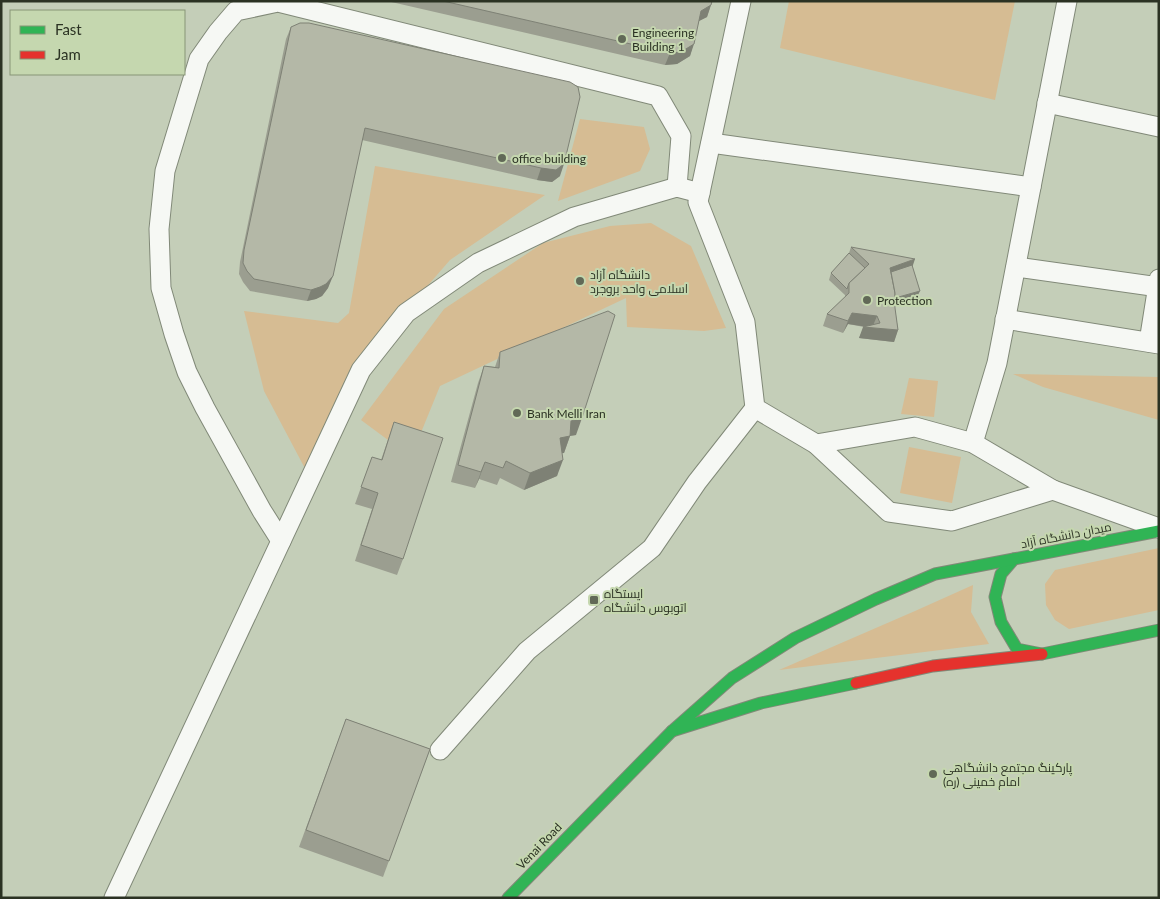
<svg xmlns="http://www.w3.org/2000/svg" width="1160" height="899" viewBox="0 0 1160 899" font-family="Lato,Cairo,sans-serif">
<rect width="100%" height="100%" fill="#c4ceb8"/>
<!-- green -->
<g fill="#d6bc93">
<path d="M789,1H1015L995,100L780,48Z"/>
<path d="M580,119L644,127L650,149L640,171L558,201Z"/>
<path d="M375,166L545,195L450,260L383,337L309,476L264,391L244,311L338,323L349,313Z"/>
<path d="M651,223L691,246L726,328L704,331L627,327L626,298L440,386L411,457L361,420L444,309L543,243L610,226Z"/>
<path d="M1013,374L1159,377V420L1043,387Z"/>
<path d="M909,378L938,381L934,417L901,414Z"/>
<path d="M909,447L961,457L952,503L900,493Z"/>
<path d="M1159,548V610L1069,629L1055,620L1046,605L1045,584L1055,570Z"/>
<path d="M973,585L971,612L989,644L779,670L915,611Z"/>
</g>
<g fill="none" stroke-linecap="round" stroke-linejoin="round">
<defs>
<g id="lane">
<path d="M741,1L698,202L745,322L755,408L816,444L889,512L952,521L1053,490"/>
<path d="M1047,103L1159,127"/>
<path d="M711,143L1031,187"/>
<path d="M1016,267L1159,287"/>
<path d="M1005,319L1159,344"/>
<path d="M1149,342L1159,279"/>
<path d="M973,443L997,363L1067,1"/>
<path d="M816,444L915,427L973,443L1053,490L1159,528"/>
<path d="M281,541L262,511L205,408L187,372L174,334L161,288L159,229L165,171L199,59L218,32L236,11L278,2L658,96L681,136L677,187"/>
<path d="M440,750L527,651L652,548L697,482L755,408"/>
<path d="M114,898L361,370L406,313L478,263L574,217L677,187L700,193"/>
</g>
<g id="fast">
<path d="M1159,531L1014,559L1001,574L995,597L1001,622L1017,649L1042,654L1159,630"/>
<path d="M856,683L761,703L672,731L732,678L795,638L876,599L935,574L1014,559"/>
<path d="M508,898L672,731"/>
</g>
<path id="jam" d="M856,683L933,666L1042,654"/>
</defs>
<!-- lane casing -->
<use href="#lane" stroke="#818978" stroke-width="21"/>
<!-- fast casing -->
<use href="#fast" stroke="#818978" stroke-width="13"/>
<!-- jam casing -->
<use href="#jam" stroke="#818978" stroke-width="13"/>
<!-- lane -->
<use href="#lane" stroke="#f6f8f4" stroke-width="19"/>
<!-- fast -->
<use href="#fast" stroke="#30b455" stroke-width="11"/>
<!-- jam -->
<use href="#jam" stroke="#e5322d" stroke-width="11"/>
</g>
<!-- wall -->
<g fill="#9b9e90">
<path d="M387,1H712L707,17L699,21L690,56L677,64L665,65Z"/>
<path d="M291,27L560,176L552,182L537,180L362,140L328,288L322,296L316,299L307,301L250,291L243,282L239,274L240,262L286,39Z"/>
<path d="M851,247L912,266L917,297L895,304V308L898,330L894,342L859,338L864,327L848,324L843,333L823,326L827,314L845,297V295L829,280L831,273L849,253Z"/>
<path d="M500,352L576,435L570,436L564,453H562L557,476L524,490L500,478L497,485L479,479L475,488L451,482L478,383L484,366L495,367Z"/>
<path d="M394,422L403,559L397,575L355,561L372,509L355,504L372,457L381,460Z"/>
<path d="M346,719L430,749L383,877L299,847Z"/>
</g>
<!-- shaded-wall -->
<g fill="#7e8175">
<path d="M711,5L707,17L697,22L701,11Z"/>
<path d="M694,44L690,56L677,64L665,65L670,53Z"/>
<path d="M564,164L560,176L552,182L537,180L541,168Z"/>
<path d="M915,259L911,271L889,278L890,268Z"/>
<path d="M333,276L328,288L322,296L316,299L307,301L311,290Z"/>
<path d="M920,291L917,297L891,305L893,299Z"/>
<path d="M852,313L877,316L872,328L898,330L894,342L859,338L863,327H868L848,324L843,333L848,321Z"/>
<path d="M582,418L576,435L569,436H570L564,453L554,454L560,438L571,421Z"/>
<path d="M563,460L557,476L524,490L530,473Z"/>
<path d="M485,462L479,479L475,488L481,472Z"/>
</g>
<!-- building -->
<g fill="#b4b8a7" stroke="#7e8175">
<path d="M443,1H712L711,5L701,11L694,44L681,52L670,53Z"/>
<path d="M300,23H309L570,82L578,87L580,97L564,164L556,170L541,168L365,128L333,276L326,284L320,287L311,290L254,279L247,271L243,263L244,250L291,27Z"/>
<path d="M851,247L915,259L890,268L895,293V308L898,330L863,327L880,323L877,316L852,313L848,321L827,314L849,293V283L869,264Z"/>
<path d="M849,253L865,268L849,283L847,289L831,273Z"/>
<path d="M912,265L920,291L895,298V293L891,272Z"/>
<path d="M608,311L615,315L582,418L571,421L570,436L560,438L563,460L530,473L506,461L503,468L485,462L481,472L458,465L484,366L499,368L500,352Z"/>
<path d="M394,422L443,438L403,559L361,545L378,493L361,487L372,457L382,460Z"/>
<path d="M346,719L430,749L389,861L306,830Z"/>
</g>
<!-- markers -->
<g fill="#616957" stroke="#c5d7af" stroke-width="2">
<circle cx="622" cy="39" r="5"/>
<circle cx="502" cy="158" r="5"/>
<circle cx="580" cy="281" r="5"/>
<circle cx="867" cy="300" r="5"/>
<circle cx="517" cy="413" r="5"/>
<rect x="589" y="595" width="10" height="10" rx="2.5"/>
<circle cx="933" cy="774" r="5"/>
</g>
<g text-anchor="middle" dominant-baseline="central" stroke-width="4" stroke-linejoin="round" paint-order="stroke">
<!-- poi labels -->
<g font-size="12" fill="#2b3223" stroke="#c5d7af" text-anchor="start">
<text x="632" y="32">Engineering<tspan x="632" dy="14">Building 1</tspan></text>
<text x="512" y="158">office building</text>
<text x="590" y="274">دانشگاه آزاد<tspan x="590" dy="14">اسلامی واحد بروجرد</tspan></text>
<text x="877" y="300">Protection</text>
<text x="527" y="413">Bank Melli Iran</text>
<text x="604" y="593">ایستگاه<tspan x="604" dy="14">اتوبوس دانشگاه</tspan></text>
<text x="943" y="767">پارکینگ مجتمع دانشگاهی<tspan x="943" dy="14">امام خمینی (ره)</tspan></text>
</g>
<!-- street labels -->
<g font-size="12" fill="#2b3223" stroke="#c5d7af">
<text transform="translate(1066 535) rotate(-11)">میدان دانشگاه آزاد</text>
<text transform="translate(539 846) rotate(-46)">Venai Road</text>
</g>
</g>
<!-- border -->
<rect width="1160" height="899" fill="none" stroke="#2b3223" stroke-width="5"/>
<!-- legend -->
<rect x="10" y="10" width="175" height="65" fill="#c5d7af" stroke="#879577"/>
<rect x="20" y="26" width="25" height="8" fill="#30b455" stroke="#879577"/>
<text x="55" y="35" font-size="15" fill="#2b3223">Fast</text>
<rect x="20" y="51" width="25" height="8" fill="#e5322d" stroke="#879577"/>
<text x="55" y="60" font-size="15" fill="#2b3223">Jam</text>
</svg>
